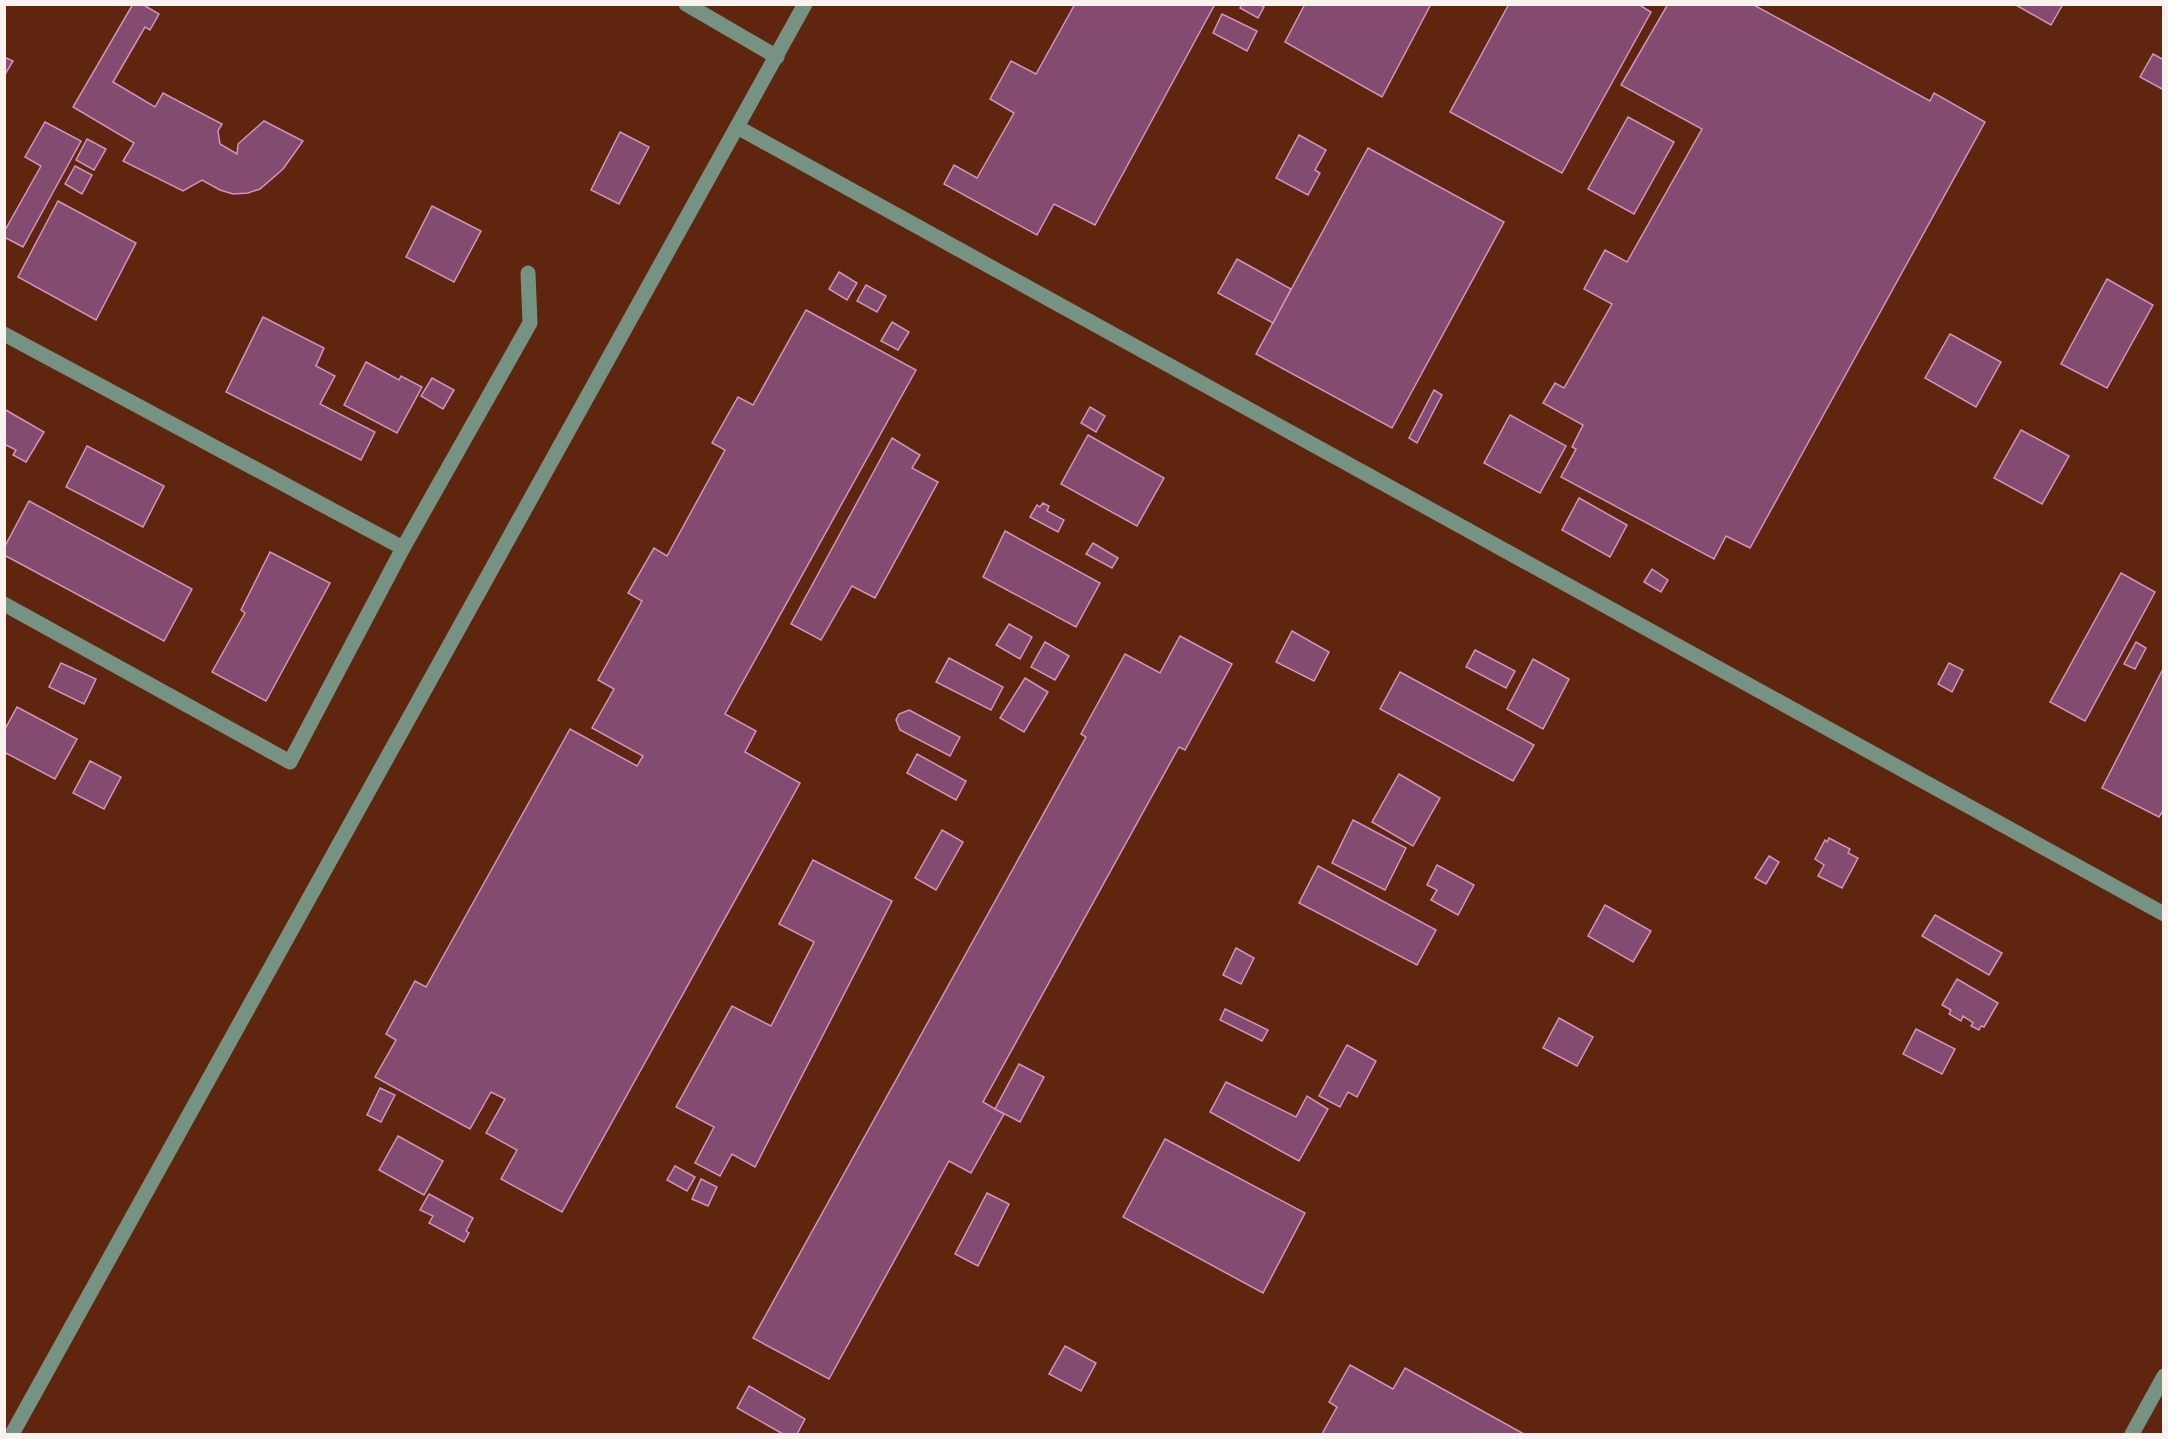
<svg xmlns="http://www.w3.org/2000/svg" width="2168" height="1439" viewBox="0 0 2168 1439" font-family="'Fira Sans',sans-serif">
<rect width="100%" height="100%" fill="#5f250e"/>
<!-- building -->
<g fill="#834b70" stroke="#d294bc" stroke-width="1.5">
<path d="M133,4H142L159,14L150,30L145,27L113,82L155,107L163,93L222,124L218,131L220,144L237,154L238,144L264,121L303,141L283,169L260,189L248,193L233,194L220,190L202,180L183,191L123,161L134,143L73,107Z"/>
<path d="M1075,4H1215L1095,225L1054,204L1037,235L944,184L954,165L977,178L1014,113L990,99L1011,61L1036,74Z"/>
<path d="M1242,4H1259L1264,7L1258,18L1240,8Z"/>
<path d="M1305,4H1431L1382,97L1285,42Z"/>
<path d="M1509,4H1638L1651,12L1562,173L1450,112Z"/>
<path d="M1668,4H1752L1930,101L1934,93L1985,122L1750,548L1726,536L1714,559L1561,477L1576,449L1572,447L1583,425L1543,403L1555,383L1564,388L1612,304L1584,289L1605,250L1627,262L1702,129L1621,85Z"/>
<path d="M2014,4H2063L2051,25Z"/>
<path d="M1222,14L1257,31L1247,51L1213,33Z"/>
<path d="M2153,54L2164,60V90L2140,77Z"/>
<path d="M4,57L13,61L4,76Z"/>
<path d="M1628,117L1674,142L1634,214L1588,189Z"/>
<path d="M45,122L81,141L23,247L4,237V232L41,166L25,157Z"/>
<path d="M620,132L649,147L619,204L591,190Z"/>
<path d="M1299,135L1326,150L1315,170L1320,173L1308,195L1276,178Z"/>
<path d="M87,139L106,149L94,170L76,160Z"/>
<path d="M1368,148L1504,222L1392,428L1256,354Z"/>
<path d="M75,166L92,175L82,194L65,184Z"/>
<path d="M58,201L136,243L96,320L18,277Z"/>
<path d="M432,206L481,231L454,282L406,257Z"/>
<path d="M1237,259L1291,289L1273,323L1218,293Z"/>
<path d="M839,272L857,283L847,300L829,289Z"/>
<path d="M2107,279L2153,305L2107,388L2061,364Z"/>
<path d="M866,285L886,296L877,312L857,301Z"/>
<path d="M806,310L916,370L725,714L756,731L745,752L800,783L562,1212L501,1179L517,1150L486,1133L505,1099L491,1092L470,1129L375,1077L396,1040L386,1034L415,981L426,987L570,729L637,766L643,756L592,728L614,689L598,680L642,601L628,593L654,548L667,556L725,450L712,443L738,397L753,405Z"/>
<path d="M263,317L324,348L316,366L335,376L320,404L375,432L361,460L226,392Z"/>
<path d="M892,322L909,332L898,350L881,341Z"/>
<path d="M1950,334L2001,362L1976,407L1925,378Z"/>
<path d="M366,362L399,380L401,376L422,387L397,433L344,405Z"/>
<path d="M432,378L454,390L443,409L421,396Z"/>
<path d="M1434,390L1442,395L1417,443L1409,438Z"/>
<path d="M1090,407L1105,416L1096,432L1081,423Z"/>
<path d="M4,409L44,432L26,462L13,455L16,450L4,444Z"/>
<path d="M1510,415L1566,446L1540,493L1484,463Z"/>
<path d="M2021,430L2069,456L2042,504L1994,478Z"/>
<path d="M1088,435L1164,478L1137,526L1061,484Z"/>
<path d="M892,438L920,455L912,468L938,482L875,598L852,586L821,640L791,624Z"/>
<path d="M87,446L164,486L143,527L66,487Z"/>
<path d="M1579,498L1627,525L1610,557L1562,530Z"/>
<path d="M29,501L192,589L164,641L4,555V548Z"/>
<path d="M1043,503L1049,506L1047,511L1064,520L1058,532L1030,517L1037,505L1040,507Z"/>
<path d="M1005,531L1100,583L1076,627L983,577Z"/>
<path d="M1093,543L1118,558L1112,568L1086,554Z"/>
<path d="M270,552L330,583L266,701L212,672L245,613L241,610Z"/>
<path d="M1652,569L1668,580L1661,592L1644,582Z"/>
<path d="M2121,573L2155,592L2085,721L2050,702Z"/>
<path d="M1009,624L1032,637L1020,659L996,645Z"/>
<path d="M1292,631L1329,652L1314,681L1276,662Z"/>
<path d="M1180,636L1232,664L1185,750L1179,747L983,1102L1004,1114L971,1173L949,1161L829,1379L753,1338L1086,737L1081,734L1125,654L1160,673Z"/>
<path d="M1045,642L1069,656L1055,680L1031,667Z"/>
<path d="M2136,642L2146,648L2135,669L2124,664Z"/>
<path d="M1475,650L1515,671L1506,688L1466,667Z"/>
<path d="M949,658L1003,687L991,710L936,682Z"/>
<path d="M1533,659L1569,679L1543,729L1507,709Z"/>
<path d="M61,663L96,679L84,704L49,687Z"/>
<path d="M1949,663L1963,670L1952,692L1938,684Z"/>
<path d="M2164,667V809L2159,817L2102,788Z"/>
<path d="M1400,672L1534,745L1513,781L1380,709Z"/>
<path d="M1025,678L1048,692L1024,732L1000,718Z"/>
<path d="M17,707L77,739L55,779L4,752V731Z"/>
<path d="M909,710L960,737L950,756L900,730L896,720L899,714Z"/>
<path d="M917,754L966,781L956,800L907,773Z"/>
<path d="M90,761L121,777L104,809L73,793Z"/>
<path d="M1399,774L1440,798L1413,846L1372,822Z"/>
<path d="M1353,820L1406,848L1385,890L1332,863Z"/>
<path d="M942,830L963,842L936,890L915,878Z"/>
<path d="M1829,838L1850,849L1848,853L1858,858L1842,888L1818,876L1824,865L1815,859L1825,840L1827,842Z"/>
<path d="M1769,856L1779,862L1766,884L1755,878Z"/>
<path d="M813,860L892,901L755,1167L732,1154L720,1176L695,1163L714,1127L676,1107L732,1006L771,1026L814,942L779,924Z"/>
<path d="M1437,865L1474,885L1458,915L1431,900L1437,890L1427,885Z"/>
<path d="M1318,866L1436,930L1417,965L1299,903Z"/>
<path d="M1605,905L1651,931L1633,962L1588,936Z"/>
<path d="M1935,915L2002,953L1989,975L1922,936Z"/>
<path d="M1236,948L1254,958L1241,984L1223,975Z"/>
<path d="M1957,979L1998,1003L1984,1027L1981,1026L1979,1030L1971,1026L1973,1023L1963,1016L1961,1021L1949,1014L1951,1010L1942,1005Z"/>
<path d="M1225,1009L1268,1030L1262,1041L1220,1020Z"/>
<path d="M1559,1018L1593,1037L1577,1066L1543,1048Z"/>
<path d="M1916,1029L1955,1049L1942,1074L1903,1054Z"/>
<path d="M1347,1045L1376,1061L1357,1097L1348,1092L1340,1107L1319,1096Z"/>
<path d="M1019,1064L1044,1077L1020,1122L995,1109Z"/>
<path d="M1226,1082L1296,1117L1307,1096L1328,1109L1299,1161L1210,1112Z"/>
<path d="M380,1088L395,1095L381,1122L367,1115Z"/>
<path d="M398,1136L443,1161L424,1195L379,1170Z"/>
<path d="M1165,1139L1305,1213L1263,1293L1123,1217Z"/>
<path d="M675,1166L695,1177L687,1191L667,1180Z"/>
<path d="M701,1179L717,1187L708,1206L692,1199Z"/>
<path d="M987,1193L1009,1204L978,1266L955,1254Z"/>
<path d="M429,1194L473,1218L466,1231L469,1233L464,1242L429,1223L433,1216L420,1210Z"/>
<path d="M1065,1346L1096,1363L1081,1391L1049,1374Z"/>
<path d="M1350,1365L1393,1389L1405,1368L1524,1434H1322L1337,1407L1329,1402Z"/>
<path d="M749,1386L805,1419L797,1434H783L737,1408Z"/>
</g>
<g fill="none" stroke-linecap="round" stroke-linejoin="round">
<!-- minor -->
<g stroke="#759282" stroke-width="15">
<path d="M686,4L777,57"/>
<path d="M737,127L2164,914"/>
<path d="M4,334L403,548"/>
<path d="M4,604L290,762L403,548L530,323L528,273"/>
<path d="M12,1434L805,4"/>
<path d="M2132,1434L2164,1376"/>
</g>
</g>
<!-- border -->
<rect width="2168" height="1439" fill="none" stroke="#faf2ef" stroke-width="12"/>
</svg>
